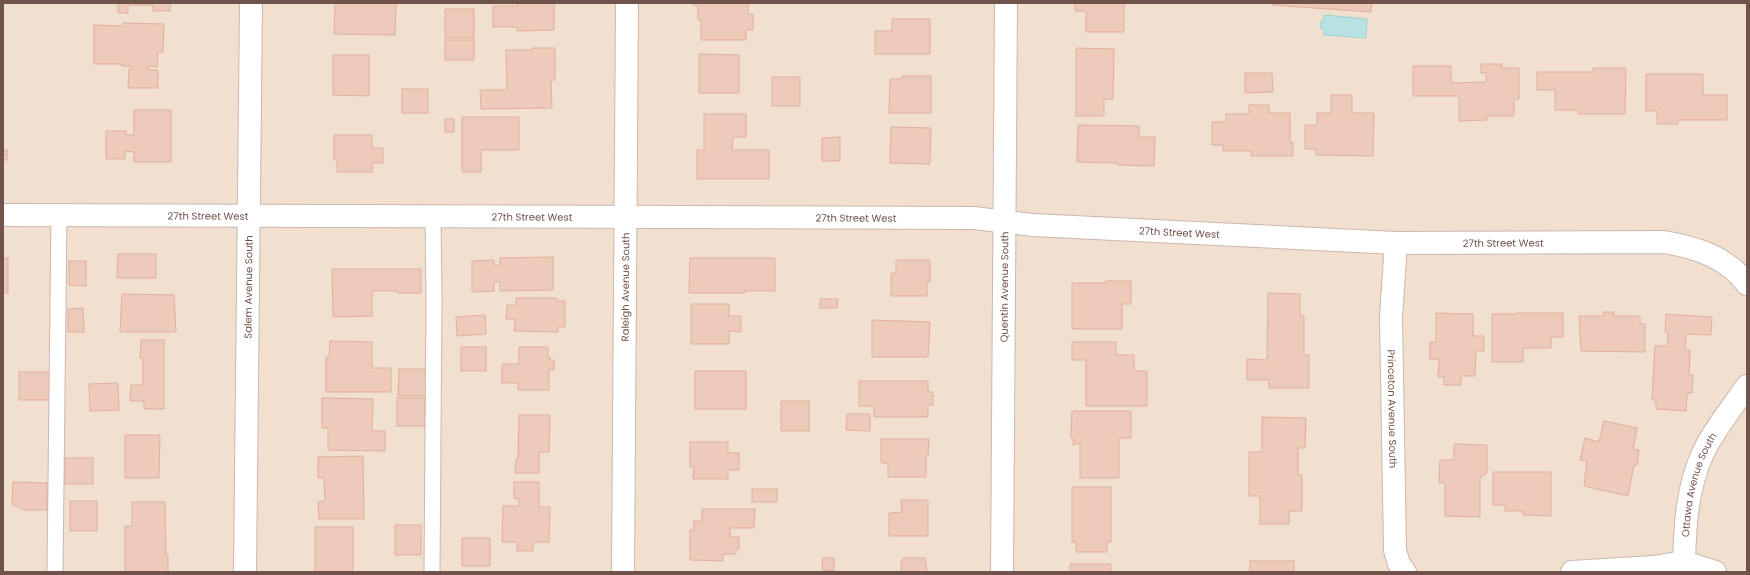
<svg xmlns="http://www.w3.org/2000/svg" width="1750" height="575" viewBox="0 0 1750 575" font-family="Poppins,sans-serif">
<rect width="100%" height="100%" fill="#faeee1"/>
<!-- residential -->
<rect fill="#f1dfd0" x="3" y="3" width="1744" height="569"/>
<!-- water -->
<path fill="#b8e1e2" stroke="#9fd1d3" d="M1324,15L1367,19L1366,38L1324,35V29L1320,28L1321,21H1324Z"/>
<!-- building -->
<g fill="#eecabb" stroke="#e0af9c">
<path d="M118,3H170V11H153V5H128V13H118Z"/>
<path d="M335,3H396L395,35L334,34Z"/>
<path d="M517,3H554V30L517,31V27H493V6H517Z"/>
<path d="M693,3H748V14H753V30H746V40H701V20H698V5H693Z"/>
<path d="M1075,3H1124V32H1086V11H1075Z"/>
<path d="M1272,3H1372L1371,12L1272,5Z"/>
<rect x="445" y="9" width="29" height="29"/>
<path d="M892,19H930V54H875V31H892Z"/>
<path d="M123,23L164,24L163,52H158L157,67L148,66V70H158V88H128L129,69H131V66H122V64H94V25L123,26Z"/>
<rect x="445" y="40" width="29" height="20"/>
<path d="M532,48H555V80H551L552,108L481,109L480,90H507L506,50H532Z"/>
<path d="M1076,48L1114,49L1113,99H1104V116H1076Z"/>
<path d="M699,54L739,55V93H699Z"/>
<path d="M333,55H369V96L333,95Z"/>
<path d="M1481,64H1502V68H1519V99H1514V116H1487V120L1459,121V96H1413V66H1451V83L1486,82V73H1481Z"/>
<path d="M1593,68H1626L1625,114H1578V110H1555V90H1537V72H1593Z"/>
<path d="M1245,73H1272L1273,92L1245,93Z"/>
<path d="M1646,74H1703V95H1727V120H1678V124H1657V111H1646Z"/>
<path d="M902,76H931V113H889L890,79H902Z"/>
<rect x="772" y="77" width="28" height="29"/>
<rect x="402" y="89" width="26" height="24"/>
<path d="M1331,95H1352V113H1374L1373,156L1316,155V149H1305V125H1317V113H1331Z"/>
<path d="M1249,105H1269V113H1290V142H1293V156H1251V151H1223V145H1212V122H1226V114H1249Z"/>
<path d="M134,110H171V162H134V152L125,151V159H106V131H126V135H134Z"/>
<path d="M704,114H746V137H733L732,150H769V179H697V150H704Z"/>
<path d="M462,117H519V150H481V172H462Z"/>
<rect x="445" y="119" width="9" height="13"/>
<path d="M1078,125L1139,126V137H1155L1154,166L1117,165V163L1077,162Z"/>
<path d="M891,127L931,128L930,164L890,163Z"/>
<path d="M334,135H372V148H383V163H372V172H337V160H334Z"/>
<path d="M840,137V161H822V138Z"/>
<rect x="3" y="150" width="4" height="10"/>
<path d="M118,254H156V278H117Z"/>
<path d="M553,257V290L500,291V282H494V291L472,292V261L494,260V265H500V258Z"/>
<rect x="3" y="258" width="5" height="35"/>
<path d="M690,258H775V291H745V293H689Z"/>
<path d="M896,260H930V282H927V296H891V273H896Z"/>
<path d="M69,261H86V286L69,285Z"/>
<path d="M332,269H421V293H397V291H372V316L333,317Z"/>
<path d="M1106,281H1131V304H1122V329H1072V283H1106Z"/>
<path d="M1268,293L1300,294V316H1304V355H1309V388H1269V380H1247V359L1267,360Z"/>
<path d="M122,294L174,295L176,332H120Z"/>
<path d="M516,298H557V301H565V327H558V332L514,331L515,319H506L507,305H516Z"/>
<path d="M820,299H838L837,308H820Z"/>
<path d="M691,304H729V316H741V332L729,331V344H691Z"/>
<path d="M83,308L84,332H68V309Z"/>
<path d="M1603,312H1614V316H1640V324H1645V352L1581,351L1579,316H1603Z"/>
<path d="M1436,313L1473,314V336H1484V351H1476L1475,376H1461V385H1444V377H1438L1439,359H1430V342H1436Z"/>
<path d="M1517,313H1563V337H1551V348H1523V362H1492V314H1517Z"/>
<path d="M1666,314L1712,317L1711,335L1686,334L1685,350H1690L1689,375H1693L1692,393H1687L1686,411L1656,409V400H1652L1655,346H1667L1668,333L1665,332Z"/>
<path d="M485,315L486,334L457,336L456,317Z"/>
<path d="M872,320L930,322L928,357H872Z"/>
<path d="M141,340H164V409H144V401H130L131,385H143V358H140Z"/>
<path d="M330,341L372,342V368H391V392H326V357H329Z"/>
<path d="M1072,342H1116V355H1134V371H1147V406H1086V360H1072Z"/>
<rect x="461" y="347" width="25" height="24"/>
<path d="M519,347H548V357H550V360H554V370H549V390H518V383H502V364H519Z"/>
<path d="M399,369H427V396H398Z"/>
<rect x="695" y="371" width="51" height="38"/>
<rect x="19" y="372" width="31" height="28"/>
<path d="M859,381H928V392H933V405H928V417H874V406H859Z"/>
<path d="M118,383L119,410L90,411L89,384Z"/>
<path d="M322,398L373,399L372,431H385V451L328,450V428H322Z"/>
<rect x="397" y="398" width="28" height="28"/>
<rect x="781" y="401" width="28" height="30"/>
<path d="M1072,411H1131V438H1119V478H1080V443L1073,445V438H1071Z"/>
<path d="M847,414H870V431L846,430Z"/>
<path d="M519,415H550L549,452H539V473H515L516,459H518Z"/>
<path d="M1262,417L1306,418L1305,448H1298V475H1302V511H1289V524H1260V496H1249V452H1262Z"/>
<path d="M1604,421L1637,428L1633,449L1639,450L1637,465H1634L1628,496L1584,486L1587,461L1580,460L1585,438L1599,442Z"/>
<path d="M125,435H160L159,478H125Z"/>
<path d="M881,439H929L928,456H926V477H888V463H881Z"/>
<path d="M690,442H728V453H739V470H728V479H693L694,467H690Z"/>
<path d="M1454,444L1487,445V473L1480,478V517L1445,516V483H1439L1440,460H1454Z"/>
<path d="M363,456L364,519H319L318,502L325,501L324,478H318V457Z"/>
<rect x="65" y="458" width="28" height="26"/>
<path d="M1493,472H1551V516L1523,515V511H1505V505H1493Z"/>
<path d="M13,482L47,483V510H24L12,504Z"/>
<path d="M514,482H539V507H550L549,542H533V551H517V542H502L503,506H519V499H514Z"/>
<path d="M1072,487H1111V542H1107V552H1076V542H1072Z"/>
<rect x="752" y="489" width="25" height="13"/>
<path d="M901,500H928V536H889V513L902,512Z"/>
<rect x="70" y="501" width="27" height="30"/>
<path d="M132,502H165L166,555H168V572H125V526H132Z"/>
<path d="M702,509H755L754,528H730V537H739V549H736V554H723V561L690,560V530H694V521H702Z"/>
<rect x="395" y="525" width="26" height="30"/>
<rect x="315" y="527" width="38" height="45"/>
<rect x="462" y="538" width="28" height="28"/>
<path d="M823,558H834V571L822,570Z"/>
<path d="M903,558H925L927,572H901V561H903Z"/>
<rect x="1250" y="561" width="44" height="11"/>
<rect x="1070" y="564" width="41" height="8"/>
</g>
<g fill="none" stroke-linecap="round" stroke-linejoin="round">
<defs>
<g id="lane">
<path d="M55,572L59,215"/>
<path d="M432,572L434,301L433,216"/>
</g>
<g id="street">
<path id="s1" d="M3,215L974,218L1033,225L1396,243L1664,242C1695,247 1727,257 1747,284"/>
<path id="s2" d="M1396,243L1391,317L1395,550L1399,564L1405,572"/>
<path id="s3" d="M245,572L251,3"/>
<path id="s4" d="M623,572L627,3"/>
<path id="s5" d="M1002,572L1006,3"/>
<path d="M1572,572L1653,567L1684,562"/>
<path id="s6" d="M1715,572L1684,562C1685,526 1687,487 1703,453C1714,429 1732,408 1747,386"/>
</g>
</defs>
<!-- lane casing -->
<use href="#lane" stroke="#cdb7ac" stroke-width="17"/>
<!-- street casing -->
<use href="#street" stroke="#cdb7ac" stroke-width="24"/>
<!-- lane -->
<use href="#lane" stroke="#fff" stroke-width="15"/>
<!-- street -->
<use href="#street" stroke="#fff" stroke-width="22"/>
</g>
<g text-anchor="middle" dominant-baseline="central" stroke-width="3.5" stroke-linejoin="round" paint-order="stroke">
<!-- street labels -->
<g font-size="10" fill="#70534a" stroke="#fef2e7">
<text stroke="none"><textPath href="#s1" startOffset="205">27th Street West</textPath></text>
<text stroke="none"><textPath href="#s1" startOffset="529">27th Street West</textPath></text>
<text stroke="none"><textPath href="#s1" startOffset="853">27th Street West</textPath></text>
<text stroke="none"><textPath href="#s1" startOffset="1177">27th Street West</textPath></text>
<text stroke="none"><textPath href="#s1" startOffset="1501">27th Street West</textPath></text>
<text stroke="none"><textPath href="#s4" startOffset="285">Raleigh Avenue South</textPath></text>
<text stroke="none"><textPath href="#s3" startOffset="285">Salem Avenue South</textPath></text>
<text stroke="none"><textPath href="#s5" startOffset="285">Quentin Avenue South</textPath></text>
<text stroke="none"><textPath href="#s2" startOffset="166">Princeton Avenue South</textPath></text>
<text stroke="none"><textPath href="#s6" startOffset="112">Ottawa Avenue South</textPath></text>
</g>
</g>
<!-- border -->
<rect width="1750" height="575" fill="none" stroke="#70534a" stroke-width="8"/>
</svg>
